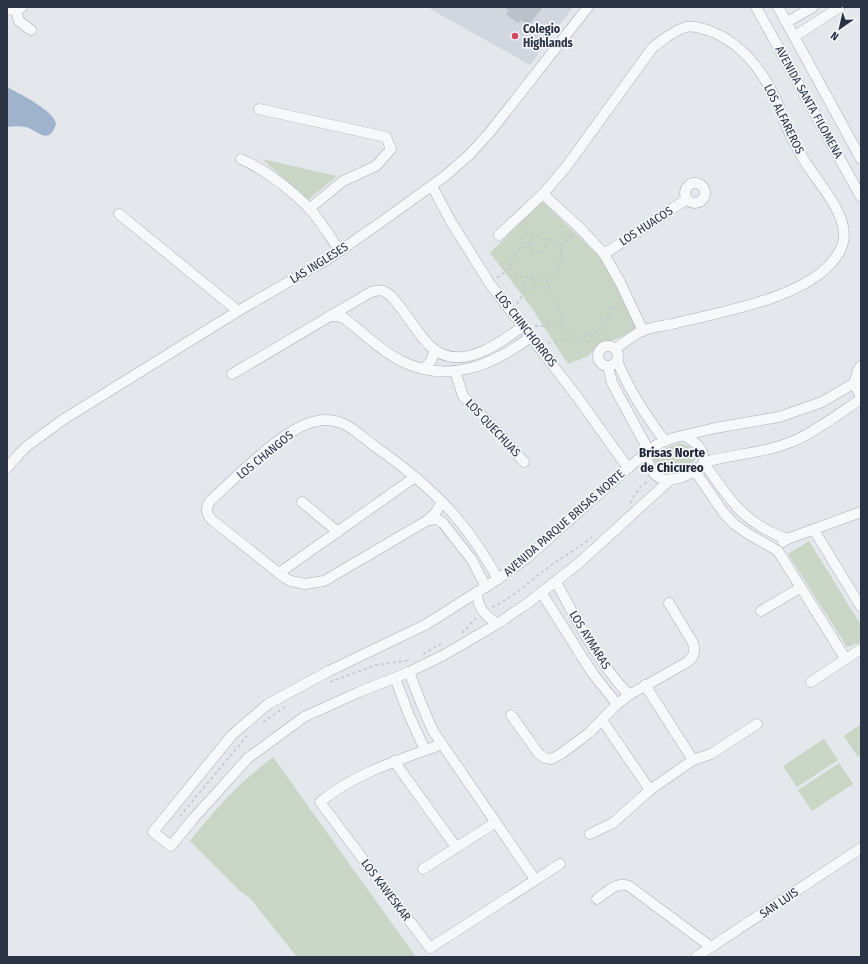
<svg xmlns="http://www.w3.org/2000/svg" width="868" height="964" viewBox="0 0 868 964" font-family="'Fira Sans Condensed',sans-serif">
<rect width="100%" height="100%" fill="#e4e7ec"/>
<!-- built -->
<path fill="#d2d6de" d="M427,7H573L530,65Z"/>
<!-- green -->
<g fill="#c9d6c5">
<path d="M262,159L337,176L308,200Z"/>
<path d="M542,201L601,258L638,329L605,344L595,349L588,356L568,364L531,307L490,253Z"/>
<path d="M680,443L693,448L696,457L691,466L669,474L657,466L653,459L656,452Z"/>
<path d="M809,541L861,625V642L847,647L788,554Z"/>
<path d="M861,724V754L858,757L844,736Z"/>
<path d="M824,739L838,760L797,787L783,766Z"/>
<path d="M273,757L416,957H297L250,898L240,891L190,841C216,808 240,782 273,757Z"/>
<path d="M839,763L853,784L812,811L798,790Z"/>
</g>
<!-- water -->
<path fill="#9fb4cc" d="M7,87C18,93 55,111 56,124C49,146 38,131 26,127C20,126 13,126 7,127Z"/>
<!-- building -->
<path fill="#bbc0ca" d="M504,7H543L528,26L521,20L518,23L506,14L509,11Z"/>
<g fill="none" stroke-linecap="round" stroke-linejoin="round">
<defs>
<g id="minor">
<path d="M756,7L861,197"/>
<path d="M778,7L861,159"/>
<path d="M7,9C12,11 17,10 22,7"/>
<path d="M16,10L19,21L31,30"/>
<path d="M787,22L813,7"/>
<path d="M795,36L840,7"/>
<path d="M259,109L386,137L391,149L376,166L343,181L309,209"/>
<path d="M241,159C266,170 289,188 309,208C320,220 330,237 340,251"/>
<circle cx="695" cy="193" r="10"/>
<path d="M432,186L450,220L490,284L575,394L628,468"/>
<path d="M543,194L581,229L604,254L620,282L643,331"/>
<path d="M119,214L238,311"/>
<path d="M499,235L543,194L566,167L653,47C663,40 674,30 686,27C693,25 708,30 715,33C746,47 766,76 779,107C783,118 787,130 793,140C798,149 802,158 808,166C821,187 852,219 842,246C822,297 719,312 672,324C663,326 651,327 642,331C633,335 624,343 615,349"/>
<path d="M604,254L687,199"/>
<path d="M330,316H337L344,318C362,332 380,350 401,361C448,384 492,366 532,336"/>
<circle cx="608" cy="356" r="10"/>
<path d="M617,360C628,389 646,416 665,441"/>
<path d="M608,366L612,383L649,451"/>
<path d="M861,366L858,370L854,384L861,397"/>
<path d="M424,369L431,361L435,350"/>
<path d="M455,371L463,396L499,433L524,462"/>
<path d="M232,374L371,292C380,289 384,290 391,296C405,311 415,330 429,345C458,374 498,345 523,326"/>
<path d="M685,436C697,443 704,449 704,463"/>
<path d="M645,454C647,460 649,467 653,472C662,485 681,479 693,472C701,468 703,463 712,460C739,454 769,452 796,440C819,429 840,413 861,399"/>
<path d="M704,463C730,500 743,523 787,539"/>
<path d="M7,468L19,454L27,446L64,419L238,311L328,259L384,220L445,176L469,155L490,132L588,7"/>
<path d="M695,471L723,512L734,524L750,535L778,551L845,658"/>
<path d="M671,479L579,563L528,603L497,624L442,656L409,672L359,692L304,717L248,758L193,819L171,846L153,832L232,735L268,704L329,671L425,625L498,579L528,557L628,468L656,445L673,438L715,428L779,417L822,402L861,379"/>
<path d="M302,502L338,532"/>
<path d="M442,502L436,512L428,520L324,581L305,584L291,581L285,578L212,520C206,514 205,507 211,500C237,477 284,427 317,421C326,419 335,420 344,424C354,429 364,438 373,445C403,466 432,489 456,517C472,536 486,557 498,579"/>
<path d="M428,520L437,519L443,523L472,560L486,587"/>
<path d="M814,530L861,607"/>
<path d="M783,542L787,539L861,512"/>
<path d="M279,573L415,477"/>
<path d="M556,582C577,621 598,662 629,695"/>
<path d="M477,592C478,609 484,614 497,624"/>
<path d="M541,592L593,674L617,704"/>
<path d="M761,611L800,588"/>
<path d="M409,672L421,703L433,731L532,875L534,878L533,881"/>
<path d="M395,678L409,715L425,750"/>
<path d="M811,682L861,649"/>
<path d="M645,685L693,760"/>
<path d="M511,715L539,754L545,758L552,759L562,753L589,733L617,704L629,695L689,661C695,655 695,651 693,643L669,603"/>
<path d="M602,720L650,790"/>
<path d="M442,744C400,760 355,773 320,802L430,948L560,864"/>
<path d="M394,761L456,847"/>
<path d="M590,834L613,823L650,790L693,760L711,754L757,724"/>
<path d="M423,869L496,822"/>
<path d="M597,899C607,892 617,881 629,886L711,947"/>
<path d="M696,957L861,848"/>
</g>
</defs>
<!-- minor casing -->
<use href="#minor" stroke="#a9aeb7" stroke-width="11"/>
<!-- path -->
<g stroke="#c2c5cb" stroke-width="1.5" stroke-dasharray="3 3" stroke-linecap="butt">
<path d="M522,226L533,238"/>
<circle cx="538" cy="245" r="8"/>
<path d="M544,239H550L560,246"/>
<path d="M510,268L516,274L525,277"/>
<circle cx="529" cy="283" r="6"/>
<path d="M497,278L510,268C512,252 516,250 530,245"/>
<path d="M534,280C538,280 544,281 547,280C561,276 562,257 560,246L573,234"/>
<path d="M547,280L554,299L562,313L563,326L573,339"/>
<path d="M517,304L526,289"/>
<path d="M535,326H563"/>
<path d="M591,334L606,344"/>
<path d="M548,343L577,339L591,334L604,326L612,310L619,302"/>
<path d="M630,503L640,487L649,480"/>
<path d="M492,607C513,598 528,582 546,569C561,558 577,549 592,537"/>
<path d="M462,633L476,618"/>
<path d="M423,654L441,644"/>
<path d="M330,682L376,665L411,660"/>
<path d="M263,722L285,707"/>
<path d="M180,816L247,736"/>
</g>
<!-- minor -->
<use href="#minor" stroke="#f7f8fa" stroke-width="10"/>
</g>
<!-- markers -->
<circle fill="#d1495b" stroke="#f4f6f9" stroke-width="1.5" cx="515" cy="36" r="4"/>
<g text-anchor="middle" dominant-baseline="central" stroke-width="3.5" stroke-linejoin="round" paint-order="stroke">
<!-- poi labels -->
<g font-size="12" font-weight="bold" fill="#2b3445" stroke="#f4f6f9" text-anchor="start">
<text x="523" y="29">Colegio<tspan x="523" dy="14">Highlands</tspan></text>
</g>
<!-- street labels -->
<g font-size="12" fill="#2b3445" stroke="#f4f6f9">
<text transform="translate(809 102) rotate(61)">AVENIDA SANTA FILOMENA</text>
<text transform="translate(784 119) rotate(64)">LOS ALFAREROS</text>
<text transform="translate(646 226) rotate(-33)">LOS HUACOS</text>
<text transform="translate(319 263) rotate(-32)">LAS INGLESES</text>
<text transform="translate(526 329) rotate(52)">LOS CHINCHORROS</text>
<text transform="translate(493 428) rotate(47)">LOS QUECHUAS</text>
<text transform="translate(265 455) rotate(-39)">LOS CHANGOS</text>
<text transform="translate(564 523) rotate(-41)">AVENIDA PARQUE BRISAS NORTE</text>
<text transform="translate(590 640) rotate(58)">LOS AYMARAS</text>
<text transform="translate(386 890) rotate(53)">LOS KAWESKAR</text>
<text transform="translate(779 903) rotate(-34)">SAN LUIS</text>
</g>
<!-- neighbourhood labels -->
<g font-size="13" font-weight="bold" fill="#1d2536" stroke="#f4f6f9">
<text x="672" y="452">Brisas Norte<tspan x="672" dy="15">de Chicureo</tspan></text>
</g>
</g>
<!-- border -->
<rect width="868" height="964" fill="none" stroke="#2b3445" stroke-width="16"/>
<!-- north arrow -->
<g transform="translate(840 28) rotate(214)" stroke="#f4f6f9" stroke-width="3" paint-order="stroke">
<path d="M0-3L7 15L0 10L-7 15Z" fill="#2b3445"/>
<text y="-6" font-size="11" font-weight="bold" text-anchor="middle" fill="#2b3445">N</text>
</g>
</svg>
